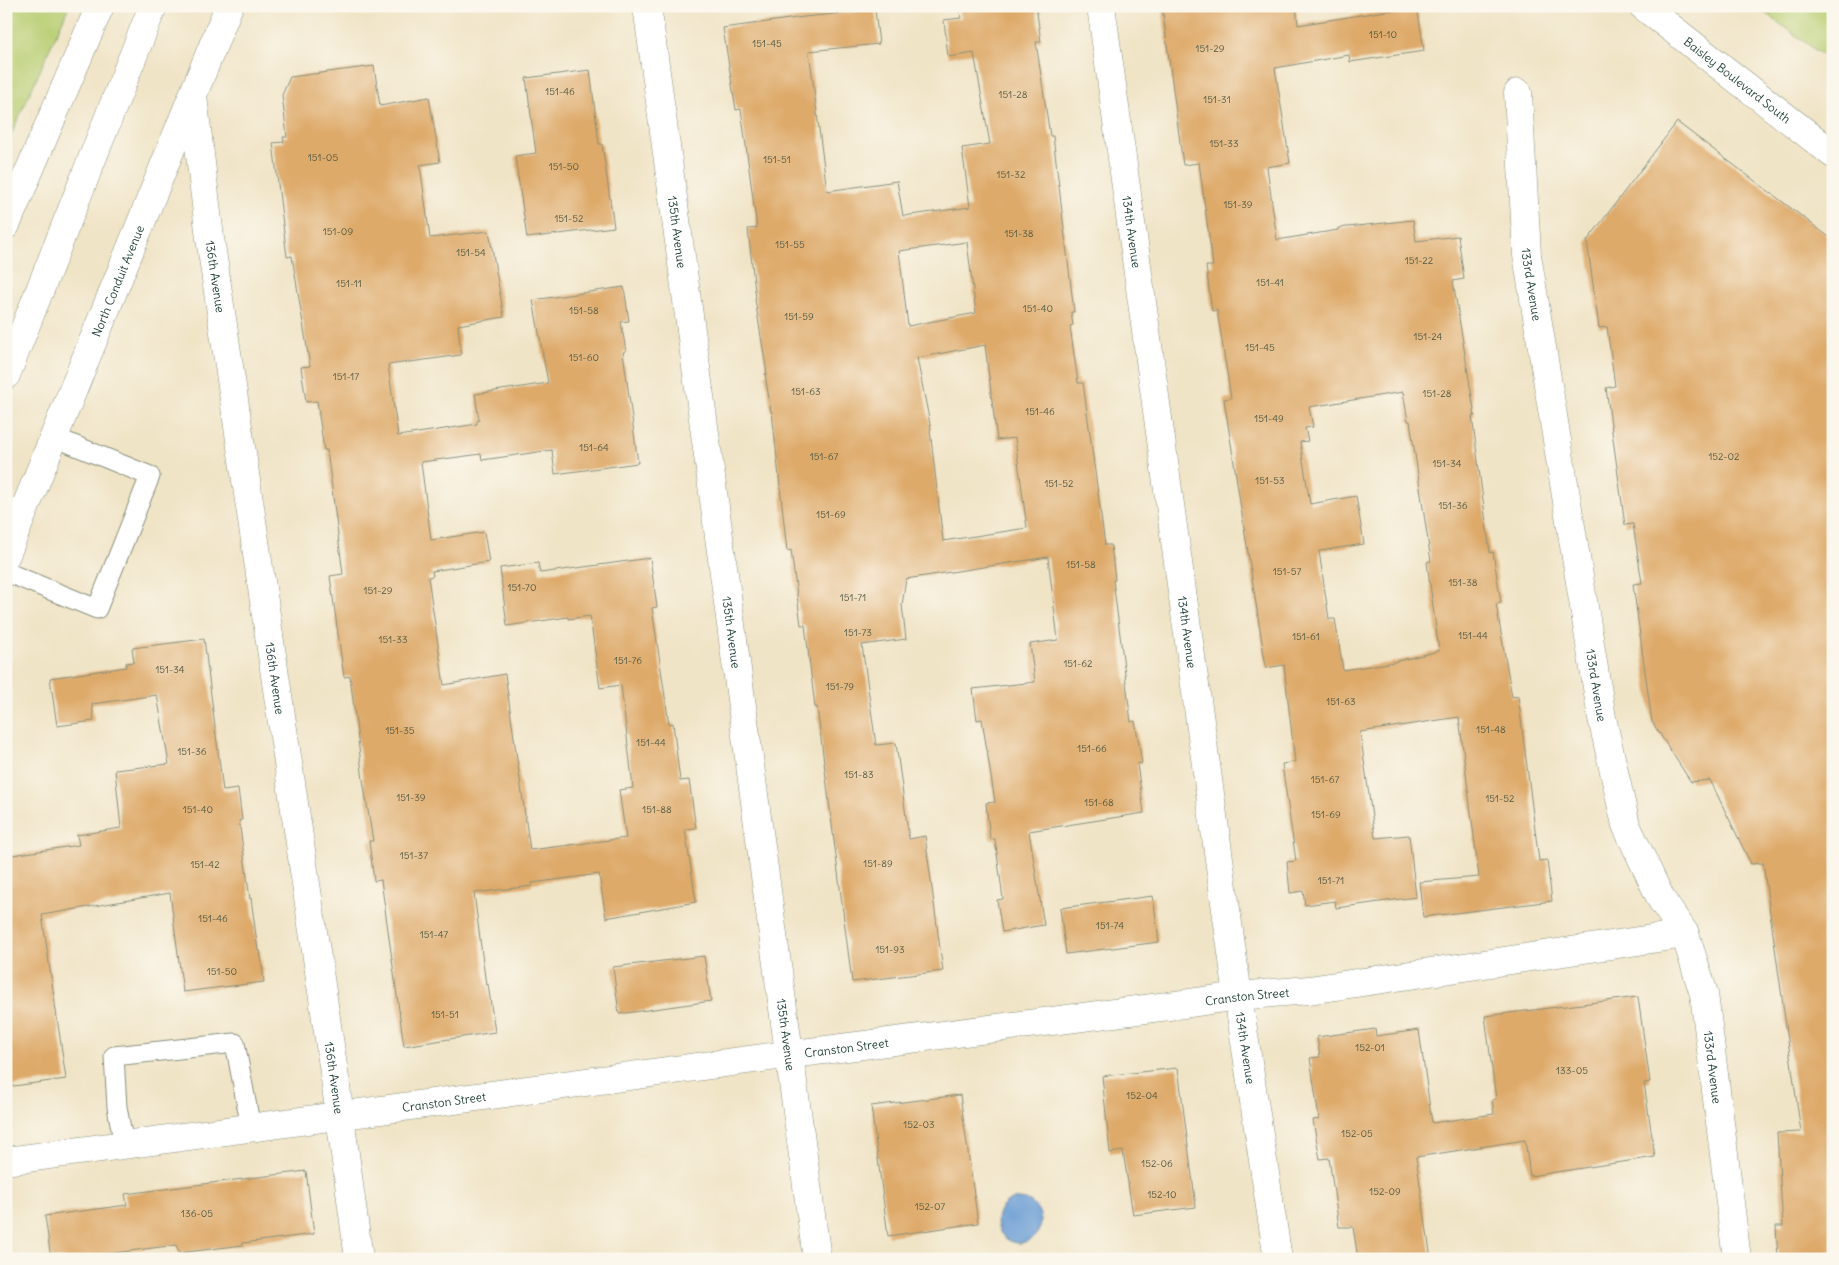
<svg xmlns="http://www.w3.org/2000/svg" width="1839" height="1265" viewBox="0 0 1839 1265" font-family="Delius,sans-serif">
<rect width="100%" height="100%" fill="#fbf7ec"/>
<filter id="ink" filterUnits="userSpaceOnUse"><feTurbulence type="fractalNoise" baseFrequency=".02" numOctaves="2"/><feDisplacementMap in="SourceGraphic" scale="10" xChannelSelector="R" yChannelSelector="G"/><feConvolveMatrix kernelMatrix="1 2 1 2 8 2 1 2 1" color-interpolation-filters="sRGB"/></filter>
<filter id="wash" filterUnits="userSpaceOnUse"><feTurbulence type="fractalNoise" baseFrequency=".0096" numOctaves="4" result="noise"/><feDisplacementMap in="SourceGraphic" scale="20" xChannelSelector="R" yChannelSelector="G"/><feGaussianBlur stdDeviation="1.12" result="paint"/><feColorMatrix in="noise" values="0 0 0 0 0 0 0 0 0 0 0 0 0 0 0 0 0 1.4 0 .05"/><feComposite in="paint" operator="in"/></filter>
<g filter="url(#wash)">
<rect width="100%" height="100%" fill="#f0e4c6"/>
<!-- green -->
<g fill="#b8ce72" stroke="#6c8653">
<path d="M15,6H69L6,146V33Z"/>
<path d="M1756,6H1833V63Z"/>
</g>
<!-- water -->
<circle fill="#699cd4" stroke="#446c84" cx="1019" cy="1221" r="22"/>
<g id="blocks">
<!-- building -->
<g fill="#deaa6a" fill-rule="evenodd">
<path d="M959,6H1036L1041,42H1036L1050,136H1053L1074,312H1071L1073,325L1070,326L1078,383H1083L1105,545H1111L1115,580H1113L1131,722L1135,721L1142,763L1137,764L1144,813L1029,831L1044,925L1002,932L997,900L1003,899L995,839H990L986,803L995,802L982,719L977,720L973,689L1035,682L1030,644L1058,640L1048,557L906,579L902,605L906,639L862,645L876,745L896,743L909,839L925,836L943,971L852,982L817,707H815L805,625H801L791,550L787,551L772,412H771L765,374H767L755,299H756L748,229L757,228L741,109L736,110L723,28L804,17L875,10L879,44L809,51L827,191L897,181L903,216L970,207L962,148L990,144L974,53L948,57L944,20L961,18ZM967,242L976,313L908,326L899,251ZM985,345L997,440L1015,438L1027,528L943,541L930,430L931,429L917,358Z"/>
<path d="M1162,6H1296L1298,25L1417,6L1424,51L1350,62L1349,55L1275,68L1290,163L1267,167L1277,240L1338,230V228L1413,220L1416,241L1458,236L1464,279L1453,281L1475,416H1472L1490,553L1493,552L1501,603L1496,604L1512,697L1518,696L1539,861L1547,860L1552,901L1423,917L1419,882L1479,877L1459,717L1360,732L1375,838L1409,835L1416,897L1336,908L1335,901L1305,905L1303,891L1290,893L1287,862L1296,861L1282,764L1295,762L1284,665L1266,668L1224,399L1231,398L1217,310L1212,311L1206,266H1213L1199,163L1183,165ZM1403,392L1408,421H1410L1431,561L1427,562L1439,651L1389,663L1343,670L1335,619H1329L1319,551L1364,544L1356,496L1310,504L1300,442L1308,441L1305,428L1313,427L1309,407Z"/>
<path d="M374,66L380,106L429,97L440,162L420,165L430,238L489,231L504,317L458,325L461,355L388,365L398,436L477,424V421L479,420L475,394L548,383L533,300L624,287L629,321L621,322L626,351L623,352L638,463L555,474L552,450L482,460L481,454L421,462L431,540L484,532L489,562L432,571L433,576L428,577L444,685L505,674L530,850L626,838L619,790L633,788L621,685L600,688L590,616L568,619V617L507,626L500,568L538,563L540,573L650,558L657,607L652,608L669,724L673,723L680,781L689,780L696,828L685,829L696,902L606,918L599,874L532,883V886L474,893L486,985L488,984L495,1032L404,1046L381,880L374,881L369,841H373L363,780L350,676L344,677L330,576L343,574L327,450H324L317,401L306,402L301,367L310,366L292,256L287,257L273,143L284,142L283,137H287L282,95L290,77Z"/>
<path d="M590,70L599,144H602L614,227L527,238L515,156L536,153L526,78Z"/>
<path d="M1677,122L1833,240V1259H1778L1776,1226H1783L1777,1133L1801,1132L1763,863L1751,864L1710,780L1691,782L1652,722L1633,584L1642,583L1633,524L1625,525L1606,388L1615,386L1607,327L1599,328L1587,241Z"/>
<path d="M204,639L223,791L238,789L242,820H239L250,899L251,898L258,951L260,950L264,982L183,992L170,893L42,915L66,1079L6,1087V856L79,845L77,835L121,828L115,770L169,764L157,695L92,704L94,721L57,726L50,678L126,667V663L134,662L132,648Z"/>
<path d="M1153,896L1159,942L1066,954L1060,908Z"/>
<path d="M704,956L711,1001L619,1014L613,967Z"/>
<path d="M1638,997L1650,1082L1644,1083L1655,1157L1530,1176L1525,1140L1416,1157L1431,1259H1358L1353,1227H1339L1329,1158L1320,1159L1313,1120L1319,1119L1310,1058L1320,1057L1317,1037L1375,1029L1376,1036L1419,1030L1432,1123L1494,1114L1492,1100L1496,1099L1485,1016Z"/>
<path d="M1178,1068L1196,1207L1133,1215L1123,1151L1110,1153L1102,1076Z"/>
<path d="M960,1095L978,1223L888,1236L871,1106Z"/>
<path d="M306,1171L314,1234L243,1243V1245L179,1253L176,1245L91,1256V1259H51L45,1216L127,1205L125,1194Z"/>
</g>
</g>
</g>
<g filter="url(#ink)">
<use href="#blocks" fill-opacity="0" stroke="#88907d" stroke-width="1"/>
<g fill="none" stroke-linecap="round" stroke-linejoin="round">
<defs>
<g id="service">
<path d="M6,572L97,609L150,476L54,437"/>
<path d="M124,1145L117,1107L114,1056L235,1043L251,1128"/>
</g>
<g id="minor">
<path id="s1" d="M647,6L817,1259"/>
<path id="s2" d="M1101,6L1238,996L1278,1259"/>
<path id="s3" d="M1643,6L1833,154"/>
<path id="s4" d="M1518,93L1527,255L1602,718L1626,825L1661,899L1685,934L1704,994L1737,1259"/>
<path id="s5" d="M193,96L210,238L335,1079L359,1259"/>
<path id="s6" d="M6,1161L755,1059L1176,1005L1238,996L1309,990L1685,934"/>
</g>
<g id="primary">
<path id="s7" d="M6,555L229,6"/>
</g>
<g id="motorway">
<path d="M6,225L100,6"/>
<path d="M6,375L153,6"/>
</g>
</defs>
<!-- service casing -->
<use href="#service" stroke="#88907d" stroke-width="21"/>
<!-- minor casing -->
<use href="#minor" stroke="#88907d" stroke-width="29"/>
<!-- primary casing -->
<use href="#primary" stroke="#88907d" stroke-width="29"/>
<!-- motorway casing -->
<use href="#motorway" stroke="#88907d" stroke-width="29"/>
<!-- service -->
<use href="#service" stroke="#fff" stroke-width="19"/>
<!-- minor -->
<use href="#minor" stroke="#fff" stroke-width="28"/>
<!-- primary -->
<use href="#primary" stroke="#fff" stroke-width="28"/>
<!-- motorway -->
<use href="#motorway" stroke="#fff" stroke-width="28"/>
</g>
</g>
<g text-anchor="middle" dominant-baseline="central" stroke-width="5" stroke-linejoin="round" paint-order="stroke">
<!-- number labels -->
<g font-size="10" fill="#4f5842">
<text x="1383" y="34">151-10</text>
<text x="767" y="43">151-45</text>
<text x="1210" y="48">151-29</text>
<text x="560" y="91">151-46</text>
<text x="1013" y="94">151-28</text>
<text x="1217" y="99">151-31</text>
<text x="1224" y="143">151-33</text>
<text x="323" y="157">151-05</text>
<text x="777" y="159">151-51</text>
<text x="564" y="166">151-50</text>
<text x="1011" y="174">151-32</text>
<text x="1238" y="204">151-39</text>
<text x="569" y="218">151-52</text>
<text x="338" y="231">151-09</text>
<text x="1019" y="233">151-38</text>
<text x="790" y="244">151-55</text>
<text x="471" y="252">151-54</text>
<text x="1419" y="260">151-22</text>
<text x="1270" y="282">151-41</text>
<text x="349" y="283">151-11</text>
<text x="1038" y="308">151-40</text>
<text x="584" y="310">151-58</text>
<text x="799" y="316">151-59</text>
<text x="1428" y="336">151-24</text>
<text x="1260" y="347">151-45</text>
<text x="584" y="357">151-60</text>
<text x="346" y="376">151-17</text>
<text x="806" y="391">151-63</text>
<text x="1437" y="393">151-28</text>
<text x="1040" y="411">151-46</text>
<text x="1269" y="418">151-49</text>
<text x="594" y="447">151-64</text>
<text x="824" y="456">151-67</text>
<text x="1724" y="456">152-02</text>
<text x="1447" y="463">151-34</text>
<text x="1270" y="480">151-53</text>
<text x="1059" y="483">151-52</text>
<text x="1453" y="505">151-36</text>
<text x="831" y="514">151-69</text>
<text x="1081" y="564">151-58</text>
<text x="1287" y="571">151-57</text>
<text x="1463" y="582">151-38</text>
<text x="522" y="587">151-70</text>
<text x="378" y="590">151-29</text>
<text x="853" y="597">151-71</text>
<text x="858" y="632">151-73</text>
<text x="1473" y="635">151-44</text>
<text x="1306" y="636">151-61</text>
<text x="393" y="639">151-33</text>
<text x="628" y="660">151-76</text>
<text x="1078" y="663">151-62</text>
<text x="170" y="669">151-34</text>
<text x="840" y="686">151-79</text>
<text x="1341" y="701">151-63</text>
<text x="1491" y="729">151-48</text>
<text x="400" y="730">151-35</text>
<text x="651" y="742">151-44</text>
<text x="1092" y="748">151-66</text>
<text x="192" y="751">151-36</text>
<text x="859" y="774">151-83</text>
<text x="1325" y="779">151-67</text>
<text x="411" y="797">151-39</text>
<text x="1500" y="798">151-52</text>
<text x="1099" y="802">151-68</text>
<text x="198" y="809">151-40</text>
<text x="657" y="809">151-88</text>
<text x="1326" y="814">151-69</text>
<text x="414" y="855">151-37</text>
<text x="878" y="863">151-89</text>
<text x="205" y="864">151-42</text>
<text x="1331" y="880">151-71</text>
<text x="213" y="918">151-46</text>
<text x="1110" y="925">151-74</text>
<text x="434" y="934">151-47</text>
<text x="890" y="949">151-93</text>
<text x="222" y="971">151-50</text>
<text x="445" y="1014">151-51</text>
<text x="1370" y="1047">152-01</text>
<text x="1572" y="1070">133-05</text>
<text x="1142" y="1095">152-04</text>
<text x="919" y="1124">152-03</text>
<text x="1357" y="1133">152-05</text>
<text x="1157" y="1163">152-06</text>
<text x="1385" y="1191">152-09</text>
<text x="1162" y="1194">152-10</text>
<text x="930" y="1206">152-07</text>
<text x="197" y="1213">136-05</text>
</g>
<!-- street labels -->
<g font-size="12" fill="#1f3d34" stroke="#fbf7ec">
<text stroke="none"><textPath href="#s3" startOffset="120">Baisley Boulevard South</textPath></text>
<text stroke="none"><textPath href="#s1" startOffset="228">135th Avenue</textPath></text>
<text stroke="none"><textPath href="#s2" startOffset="228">134th Avenue</textPath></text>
<text stroke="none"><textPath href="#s5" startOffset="182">136th Avenue</textPath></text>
<text stroke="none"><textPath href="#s7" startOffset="296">North Conduit Avenue</textPath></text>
<text stroke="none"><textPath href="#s4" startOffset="192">133rd Avenue</textPath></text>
<text stroke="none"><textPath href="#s1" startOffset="632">135th Avenue</textPath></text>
<text stroke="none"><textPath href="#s2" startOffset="632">134th Avenue</textPath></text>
<text stroke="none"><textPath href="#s5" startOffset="588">136th Avenue</textPath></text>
<text stroke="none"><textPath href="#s4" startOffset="598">133rd Avenue</textPath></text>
<text stroke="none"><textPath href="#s6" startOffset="1252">Cranston Street</textPath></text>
<text stroke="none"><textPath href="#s1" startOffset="1038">135th Avenue</textPath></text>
<text stroke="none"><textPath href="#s6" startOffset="848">Cranston Street</textPath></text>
<text stroke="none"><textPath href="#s2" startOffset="1052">134th Avenue</textPath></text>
<text stroke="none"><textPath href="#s4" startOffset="1002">133rd Avenue</textPath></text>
<text stroke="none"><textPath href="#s5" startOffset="992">136th Avenue</textPath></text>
<text stroke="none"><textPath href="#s6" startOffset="442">Cranston Street</textPath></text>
</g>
</g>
<!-- margin -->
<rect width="1839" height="1265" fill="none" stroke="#fbf7ec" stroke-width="25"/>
</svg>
